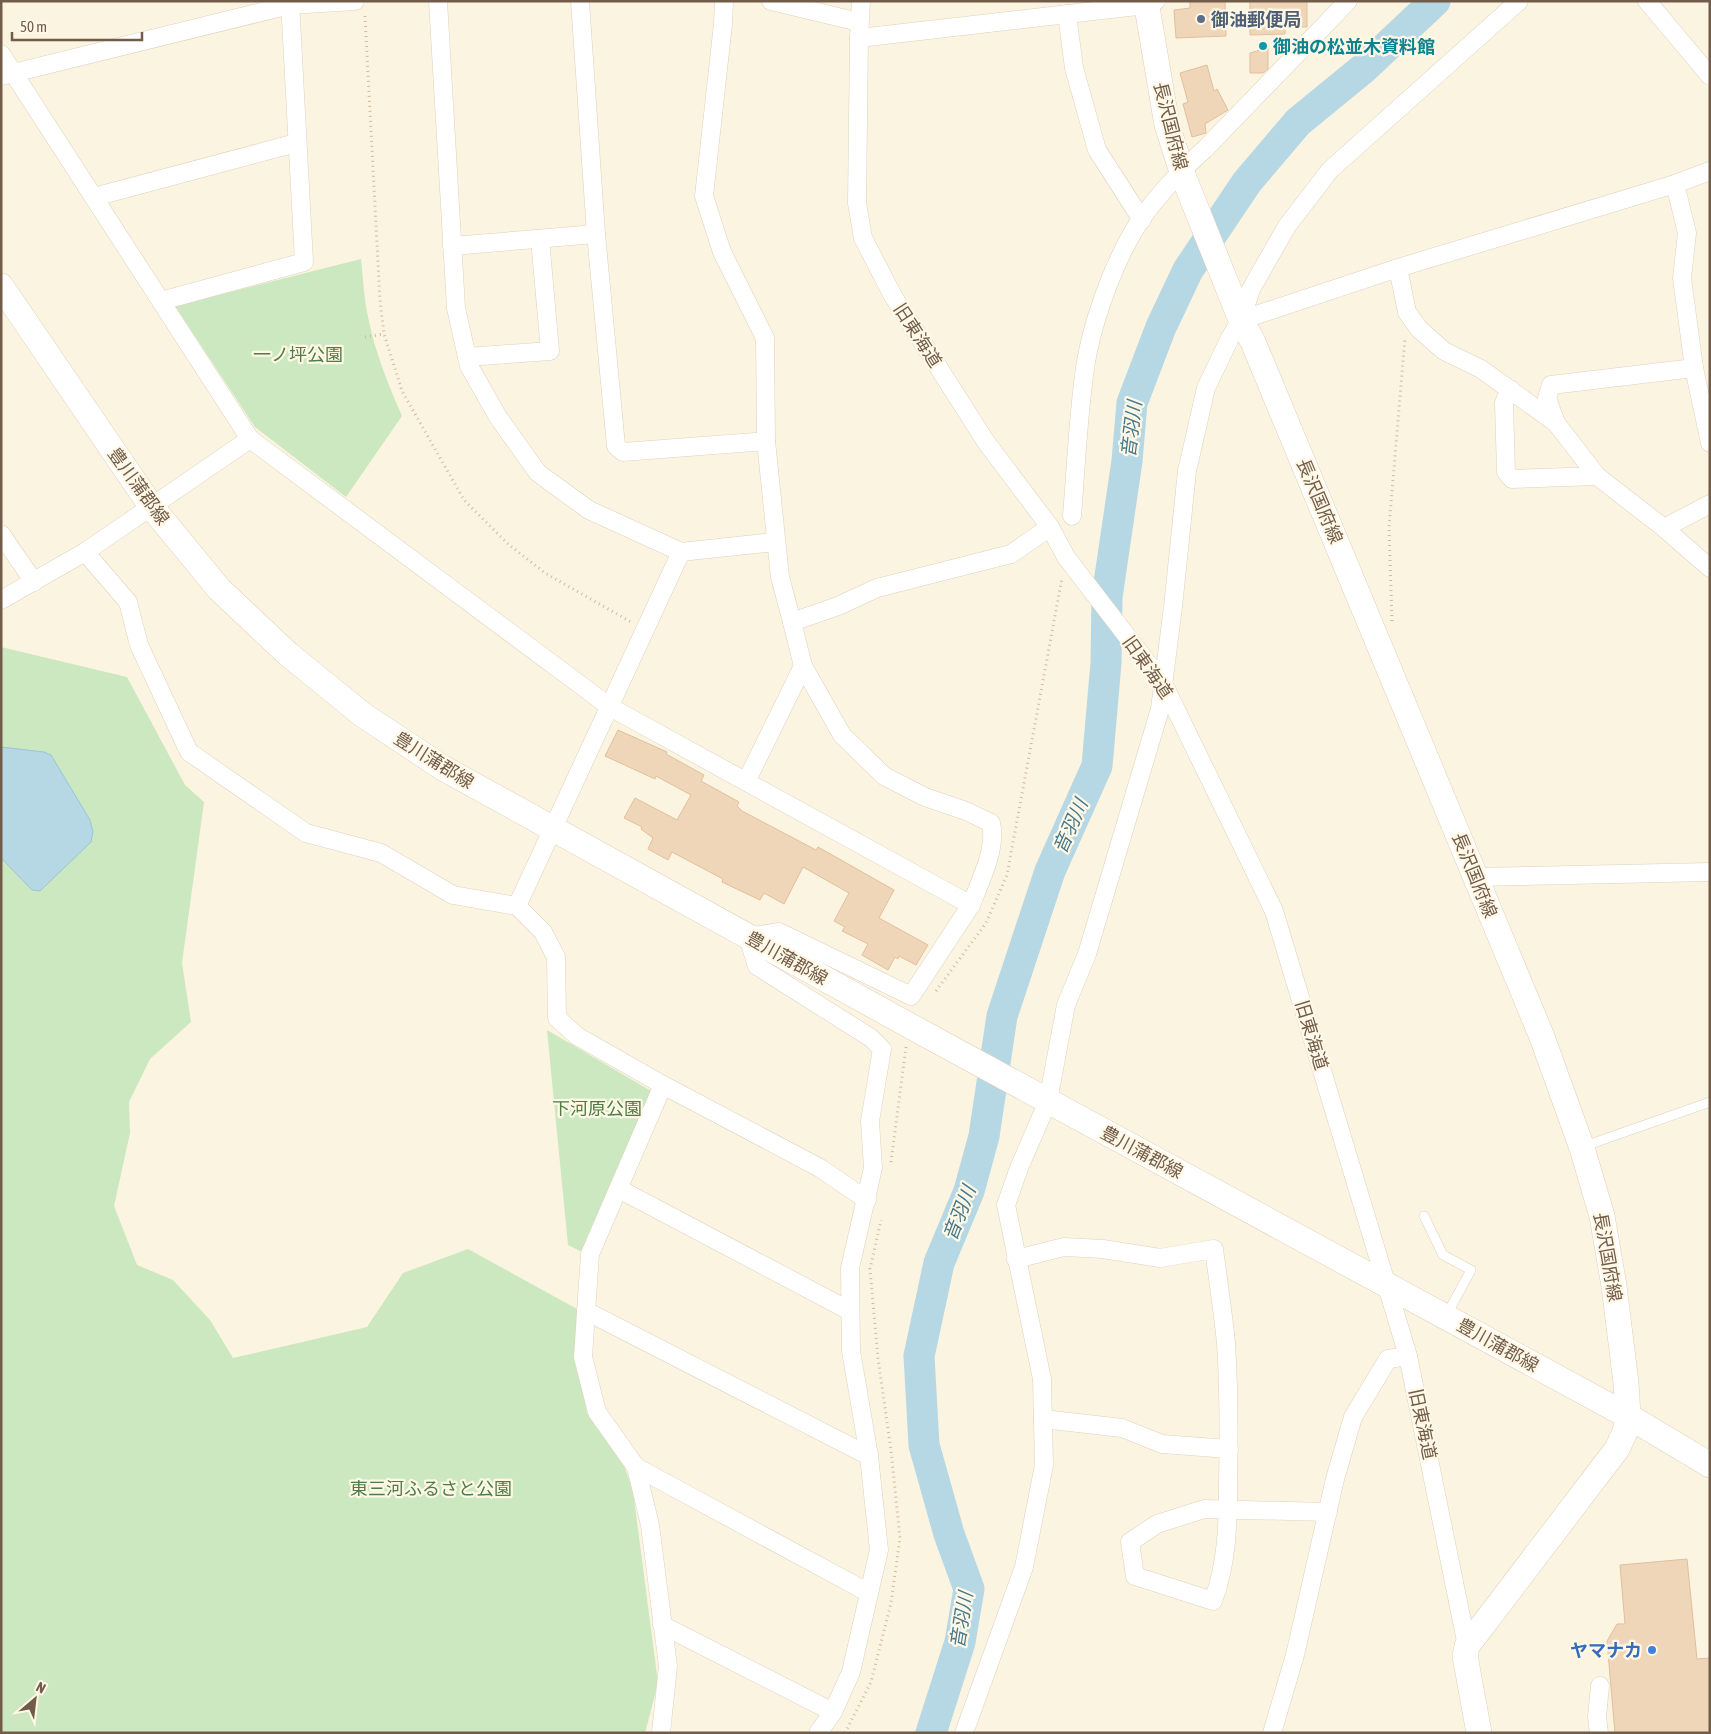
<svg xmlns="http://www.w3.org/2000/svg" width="1711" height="1734" viewBox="0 0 1711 1734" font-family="'Asap Condensed','Noto Sans JP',sans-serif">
<rect width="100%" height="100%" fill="#fbf4e1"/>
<!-- green -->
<g fill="#cbe8c0">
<path d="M361,259C363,278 364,298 368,317C375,352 388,384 402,416L346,497L255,427L175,306Z"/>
<path d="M1,647L127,677L185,785L204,802L182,963L191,1022L150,1059L129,1102L130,1133L114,1206L137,1265L173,1280L210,1320L233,1358L367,1327L403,1273L468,1249L577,1309L575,1344L587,1413L620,1454L633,1491L658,1683L645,1733H1Z"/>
<path d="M547,1030L651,1091L582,1252L568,1245Z"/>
</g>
<!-- water -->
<path fill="#b6d7e4" stroke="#9dc5d5" d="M1,747L44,752L51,755L90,820L93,832L91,842L40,891L32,890L1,858Z"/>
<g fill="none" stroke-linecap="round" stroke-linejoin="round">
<!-- river -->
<path stroke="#b6d7e4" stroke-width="31" d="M931,1733L960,1642L969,1589L949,1534L924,1445L919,1356L939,1263L969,1191L984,1136L1002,1016L1050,871L1097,766L1106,663L1107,597L1127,461L1132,403L1161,327L1188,270L1247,182L1298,122L1364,68L1435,1"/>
</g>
<!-- building -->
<g fill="#f0d6b9" stroke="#e2bf9a">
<path d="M1190,1H1225L1226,36L1176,38L1174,10L1190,8Z"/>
<path d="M1250,1H1307V27L1285,26V34L1250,35Z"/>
<path d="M1268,48V69L1263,73H1250V53Z"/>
<path d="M1207,65L1214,91L1217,89L1228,110L1205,124L1206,133L1192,137L1183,104L1188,102L1180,73Z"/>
<path d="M618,730L667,752L666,754L704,775L701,781L739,802L737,806L742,811L816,850L818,847L894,890L879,918L928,945L916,965L899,956L898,959L895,957L888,970L862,955L868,944L842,931L845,927L834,921L849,893L803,867L784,904L764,893L760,900L722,882L723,879L672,852L668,860L648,849L653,838L641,829L642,827L624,818L635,798L677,820L691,795L656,776L655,779L605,756Z"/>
<path d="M1687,1559L1697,1659L1710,1658V1733H1615L1607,1641L1617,1624H1625L1620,1565Z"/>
</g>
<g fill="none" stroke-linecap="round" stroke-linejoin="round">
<defs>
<g id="lane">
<path d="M1582,1147L1710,1102"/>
<path d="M1424,1216L1443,1255L1471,1270L1446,1316"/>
</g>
<g id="street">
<path d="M438,1L456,308L469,366L498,417L538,473L589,510L681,552L775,542"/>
<path d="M580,1L596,234L616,446L623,452L766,441L765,338L722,252L704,196L723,24L724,1"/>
<path d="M771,1L859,22"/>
<path d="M861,1L859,38L857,203L863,238L893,296L986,442L1050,527L1066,557L1163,683L1274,911L1408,1356L1467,1646"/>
<path d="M1647,1L1710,76"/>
<path d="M1067,14L1074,68L1097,150L1142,220"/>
<path d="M859,38L1146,5L1156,1"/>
<path d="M1,54L250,439L610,707L971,905L911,996L779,932L748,937L757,966L871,1038L882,1049L870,1121L873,1168L850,1268L851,1351L869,1456L879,1550L851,1672L833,1712L818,1733"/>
<path d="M1,76L290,5L355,1"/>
<path d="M1675,184L1687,233L1682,278L1694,368L1710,443"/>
<path d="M94,197L296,143"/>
<path d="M452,246L596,234"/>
<path d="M1398,268L1407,312L1419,329L1444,351L1481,369L1556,423L1597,476L1512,479L1506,472L1504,403L1510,389"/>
<path d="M161,301L304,262L290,1"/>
<path d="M1241,320L1398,268L1675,184L1710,171"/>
<path d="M467,357L550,351L540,239"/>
<path d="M1556,423L1547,398L1551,385L1694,368"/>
<path d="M766,441L780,577L792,622L838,606L877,588L1011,554L1050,527"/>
<path d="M1597,476L1664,528L1710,504"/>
<path d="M1072,516C1076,467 1078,417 1085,368C1091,326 1111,270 1133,232C1148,205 1181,170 1205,149L1348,1"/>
<path d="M1664,528L1710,568"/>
<path d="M1,534L34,582"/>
<path d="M85,552L128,602L139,645L189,752L306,833L381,853L453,895L517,906L543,932L556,957L557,1018L577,1036L663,1085L820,1168L867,1200"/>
<path d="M1,600L85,552L250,439"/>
<path d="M803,666L842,735L884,776L925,797L966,811L991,823C997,849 980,881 971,905"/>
<path d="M747,780L803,666L792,622"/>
<path d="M1475,877L1710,872"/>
<path d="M517,906L681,552"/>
<path d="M619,1189L850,1311"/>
<path d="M1016,1259L1064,1247L1103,1249L1160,1258L1214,1249C1218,1280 1223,1312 1226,1343C1229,1390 1229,1438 1228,1485C1228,1524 1227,1564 1213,1601L1135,1576L1130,1542L1157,1524L1204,1509L1328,1512"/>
<path d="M586,1311L869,1456"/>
<path d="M1043,1419L1122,1428L1162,1444L1229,1449"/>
<path d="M636,1467L869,1593"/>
<path d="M662,1625L833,1712"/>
<path d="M661,1733L668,1666L650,1525L636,1467L597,1412L583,1357L590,1254L663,1085"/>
<path d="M964,1733L1024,1567L1044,1465L1042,1379L1006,1205L1019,1168L1048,1101L1066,1005L1087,954L1160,709L1173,607L1187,471L1206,388L1230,338L1241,320L1251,289L1287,226L1330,170L1519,1"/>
<path d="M1272,1733L1295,1655L1335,1479L1353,1417L1388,1359L1408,1356"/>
<path d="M1599,1733L1597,1717L1600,1686"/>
</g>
<g id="secondary">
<path d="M1146,1L1167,125L1184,178L1241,320L1253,342L1542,1037L1582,1148L1602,1216L1614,1286L1626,1383L1628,1416L1625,1432L1617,1449L1467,1646L1465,1656L1479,1733"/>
<path d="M1,286L151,506L219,589L288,654L363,715L443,768L923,1033L1628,1416L1710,1465"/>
</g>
</defs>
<!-- lane casing -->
<use href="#lane" stroke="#dfd1bd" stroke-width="10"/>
<!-- street casing -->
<use href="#street" stroke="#dfd1bd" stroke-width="19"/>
<!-- secondary casing -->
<use href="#secondary" stroke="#e1d0b8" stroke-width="26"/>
<!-- path -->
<g stroke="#d4ba9d" stroke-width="3" stroke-dasharray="1 4" stroke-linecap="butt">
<path d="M365,16L380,301L384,334L402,391L464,500L508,544L545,573L631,622"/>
<path d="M365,337L384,334"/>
<path d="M1392,621L1389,527L1405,338"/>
<path d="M936,991L986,923L1007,875L1062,578"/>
<path d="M891,1162L906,1047"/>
<path d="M845,1733L871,1682L891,1603L900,1538L891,1450L878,1358L870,1269L881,1220"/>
</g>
<!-- lane -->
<use href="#lane" stroke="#fff" stroke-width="9"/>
<!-- street -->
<use href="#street" stroke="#fff" stroke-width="18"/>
<!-- secondary -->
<use href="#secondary" stroke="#fff" stroke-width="25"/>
</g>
<!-- markers -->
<circle fill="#5c6f8a" stroke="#fff8e6" stroke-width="2" cx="1201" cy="19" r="5"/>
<circle fill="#0f9aa8" stroke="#fff8e6" stroke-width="2" cx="1263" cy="46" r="5"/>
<circle fill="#3f7fe0" stroke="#fff8e6" stroke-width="2" cx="1652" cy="1650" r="5"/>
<g text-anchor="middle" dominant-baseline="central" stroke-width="4.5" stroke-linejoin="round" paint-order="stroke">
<!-- service labels -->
<g font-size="18" font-weight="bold" fill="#4e5e75" stroke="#fff8e6" text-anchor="start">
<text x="1211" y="19">御油郵便局</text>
</g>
<!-- culture labels -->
<g font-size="18" font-weight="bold" fill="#0d838f" stroke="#fff8e6" text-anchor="start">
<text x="1273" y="46">御油の松並木資料館</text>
</g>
<!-- street labels -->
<g font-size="18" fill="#715c49" stroke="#fff8e6">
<text transform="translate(1171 126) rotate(76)">長沢国府線</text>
<text transform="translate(918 335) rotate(57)">旧東海道</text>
<text transform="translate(139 486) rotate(54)">豊川蒲郡線</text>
<text transform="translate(1320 501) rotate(67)">長沢国府線</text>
<text transform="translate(1148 667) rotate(55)">旧東海道</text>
<text transform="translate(434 760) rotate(32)">豊川蒲郡線</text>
<text transform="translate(1475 875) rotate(68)">長沢国府線</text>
<text transform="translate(787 958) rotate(29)">豊川蒲郡線</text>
<text transform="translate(1312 1035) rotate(73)">旧東海道</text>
<text transform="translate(1142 1152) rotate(28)">豊川蒲郡線</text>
<text transform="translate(1608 1257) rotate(80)">長沢国府線</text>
<text transform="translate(1498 1345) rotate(29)">豊川蒲郡線</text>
<text transform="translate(1423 1424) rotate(78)">旧東海道</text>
</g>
<!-- park labels -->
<g font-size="18" fill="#4d7c44" stroke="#fff8e6">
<text x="298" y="354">一ノ坪公園</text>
<text x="597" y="1108">下河原公園</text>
<text x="431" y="1488">東三河ふるさと公園</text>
</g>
<!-- shop labels -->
<g font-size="18" font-weight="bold" fill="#366cbe" stroke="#fff8e6" text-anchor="end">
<text x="1642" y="1650">ヤマナカ</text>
</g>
<!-- water labels -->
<g font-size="19" font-style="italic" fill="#46778b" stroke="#fff8e6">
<text transform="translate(1131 429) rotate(-83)">音羽川</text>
<text transform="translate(1070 826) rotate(-66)">音羽川</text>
<text transform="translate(959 1213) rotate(-69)">音羽川</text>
<text transform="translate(961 1620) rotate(-81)">音羽川</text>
</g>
</g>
<!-- border -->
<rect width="1711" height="1734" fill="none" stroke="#715c49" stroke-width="5"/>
<!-- north arrow -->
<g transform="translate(35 1699) rotate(28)" stroke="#fff8e6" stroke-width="4" paint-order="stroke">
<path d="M0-4L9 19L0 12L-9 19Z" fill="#715c49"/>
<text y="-8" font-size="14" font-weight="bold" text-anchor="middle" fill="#715c49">N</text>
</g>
<!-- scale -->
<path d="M12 32v8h130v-8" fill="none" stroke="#715c49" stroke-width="2.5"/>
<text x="20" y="32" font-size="15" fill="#715c49" stroke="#fff8e6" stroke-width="4" paint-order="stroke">50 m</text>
</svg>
